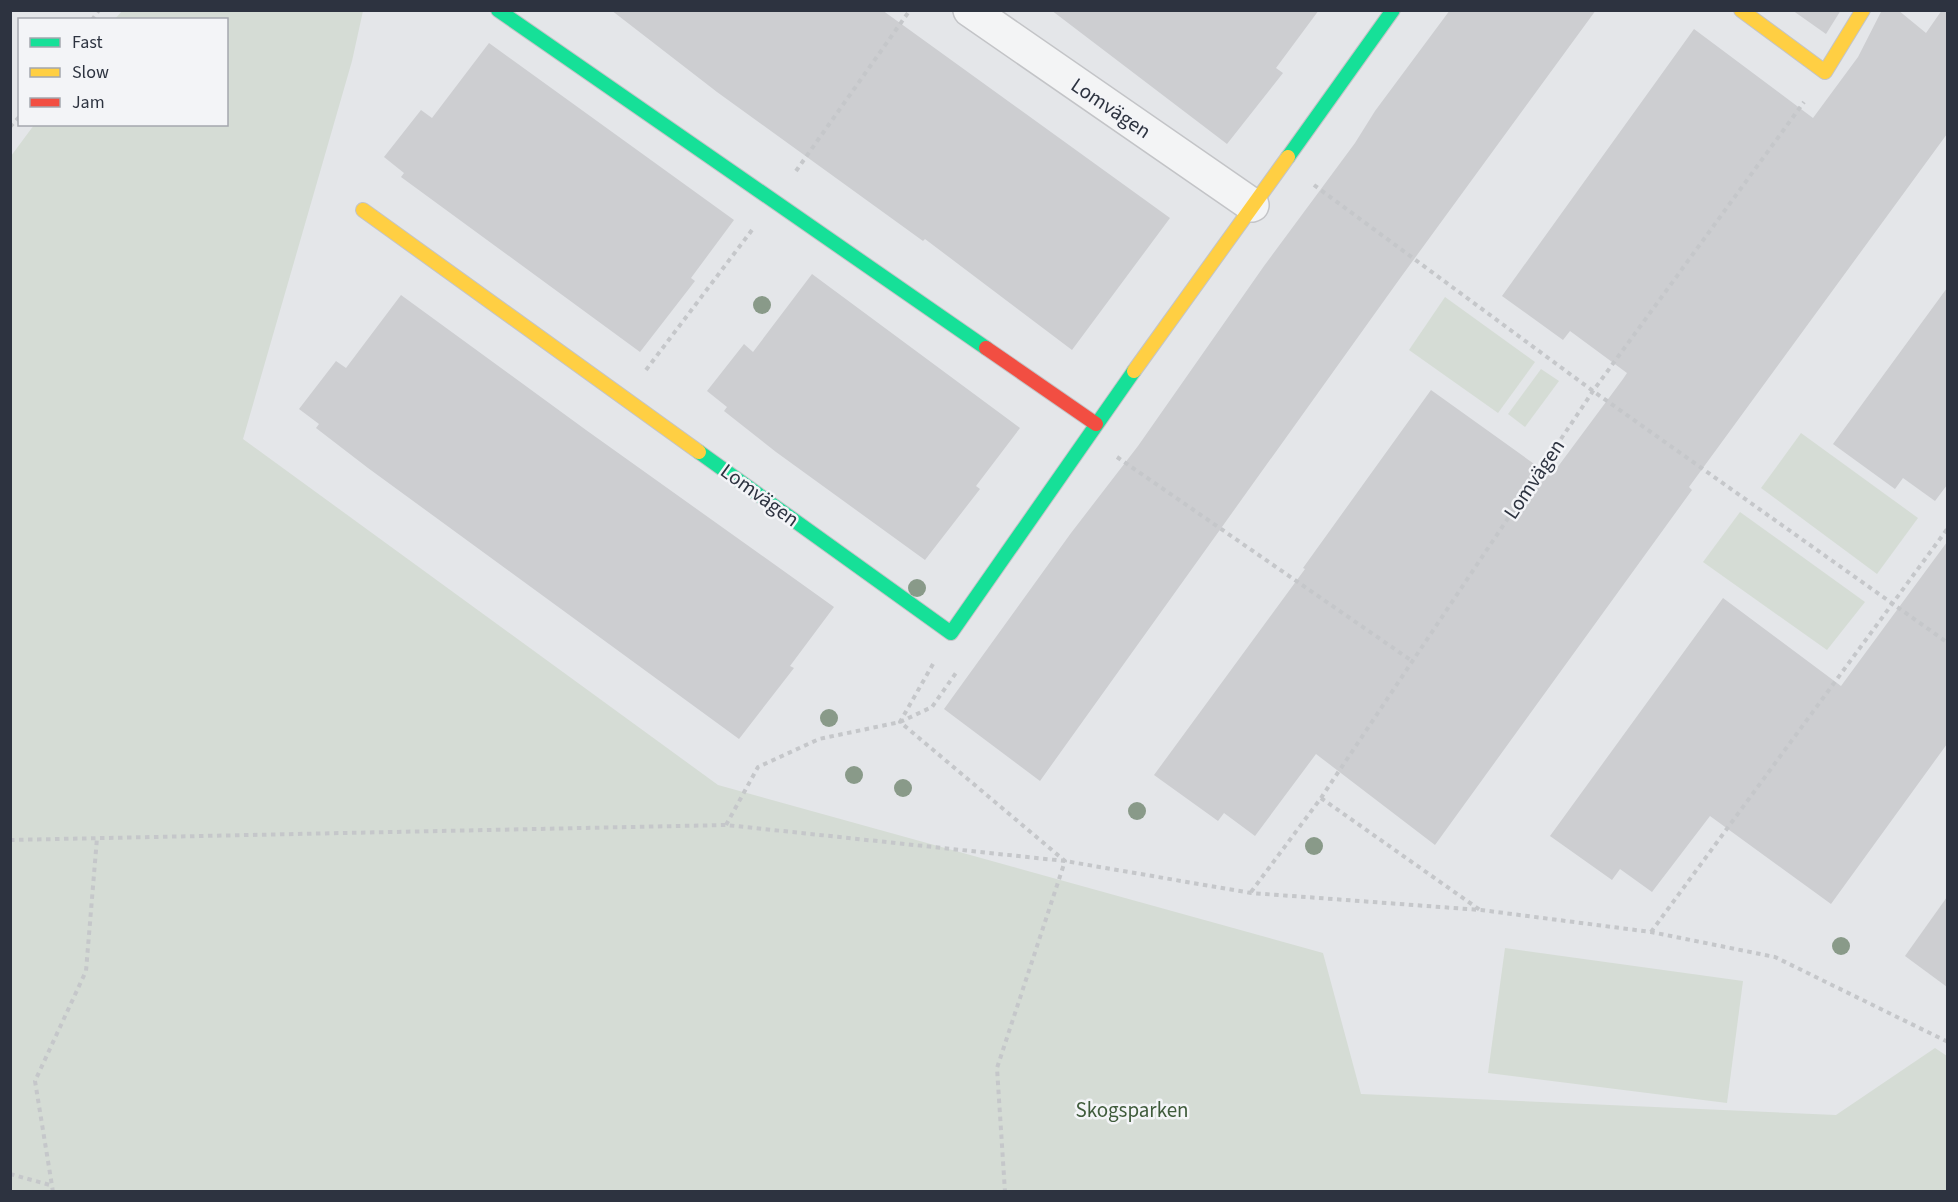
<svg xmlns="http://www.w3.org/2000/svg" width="1958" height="1202" viewBox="0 0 1958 1202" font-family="'Source Sans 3',sans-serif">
<rect width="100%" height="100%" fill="#e4e6e9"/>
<!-- green -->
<g fill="#d5dcd5">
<path d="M122,11H363L352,61L243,439L718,785L1323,953L1361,1094L1836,1115L1935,1048L1947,1056V1191H11V156L34,125L226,124V20L115,19Z"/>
<path d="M1445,297L1535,362L1498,413L1409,350Z"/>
<path d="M1541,369L1559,381L1525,427L1508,414Z"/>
<path d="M1801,433L1918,518L1877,574L1761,488Z"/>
<path d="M1740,512L1865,602L1827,650L1703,562Z"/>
<path d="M1505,948L1743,981L1727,1103L1488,1073Z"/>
</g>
<!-- building -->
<g fill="#cdced1">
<path d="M611,10H882L1170,218L1072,350L925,239L923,241L717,92Z"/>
<path d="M1051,10H1319L1276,68L1283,73L1227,144Z"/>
<path d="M1450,10H1596L1401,277L1040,781L944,709L1071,533L1138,446L1264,266L1355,143L1375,111Z"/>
<path d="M1792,10H1841L1826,34Z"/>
<path d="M1882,10H1898L1926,33L1942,10H1947V134L1689,487L1692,490L1435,845L1316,754L1255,836L1224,813L1218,821L1154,775L1305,569L1303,568L1431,390L1551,476L1623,379L1627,373L1570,331L1563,340L1502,296L1694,29L1813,118L1858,57Z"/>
<path d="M489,43L734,220L691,278L695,281L640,352L401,177L404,173L384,157L421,110L432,118Z"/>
<path d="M812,274L1020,428L976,486L980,489L925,560L776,452L724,411L727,407L707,391L744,344L753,352Z"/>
<path d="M1947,288V485L1935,501L1903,478L1895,489L1833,444Z"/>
<path d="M401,295L586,430L834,607L790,666L794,668L739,739L368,468L316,428L319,424L299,409L336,361L346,368Z"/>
<path d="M1947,542V744L1831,904L1710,816L1652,892L1620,869L1612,880L1550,836L1723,598L1841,686Z"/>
<path d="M1947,897V987L1905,956Z"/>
</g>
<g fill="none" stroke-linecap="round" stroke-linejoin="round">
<defs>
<path id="street" d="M970,10L1252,205"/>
<g id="fast">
<path d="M498,10L986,348"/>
<path d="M1288,157L1393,10"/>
<path d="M699,452L951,633L1134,371"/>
</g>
<g id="slow">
<path d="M1741,10L1825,72L1863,10"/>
<path d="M363,210L699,452"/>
<path d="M1134,371L1288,157"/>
</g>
<path id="jam" d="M986,348L1096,424"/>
</defs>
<!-- street casing -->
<use href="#street" stroke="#c3c4c7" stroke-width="36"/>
<!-- fast casing -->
<use href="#fast" stroke="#c3c4c7" stroke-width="16"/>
<!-- slow casing -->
<use href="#slow" stroke="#c3c4c7" stroke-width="16"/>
<!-- jam casing -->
<use href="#jam" stroke="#c3c4c7" stroke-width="16"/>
<!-- path -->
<g stroke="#c5c7ca" stroke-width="4" stroke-dasharray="4.5 4.5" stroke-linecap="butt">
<path d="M92,20L99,10"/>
<path d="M10,127L20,116"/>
<path d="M796,171L910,10"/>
<path d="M1314,185L1593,391L1948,643"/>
<path d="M646,370L752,230"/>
<path d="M1117,457L1412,661"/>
<path d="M933,664L900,722L1065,861L997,1068L1005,1192"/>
<path d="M1321,798L1480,910"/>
<path d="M726,825L758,767L819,739L900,722L932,707L958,670"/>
<path d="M10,840L726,825L1065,861L1251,893L1481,910L1651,932L1775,957L1948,1042"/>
<path d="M1251,892L1321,798L1593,391L1804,102"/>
<path d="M1651,932L1948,528"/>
<path d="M10,1174L50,1185"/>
<path d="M53,1192L35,1081L86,971L97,838"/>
</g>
<!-- street -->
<use href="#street" stroke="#f3f4f5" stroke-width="33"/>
<!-- fast -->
<use href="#fast" stroke="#16e098" stroke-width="14"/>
<!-- slow -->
<use href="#slow" stroke="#ffcf43" stroke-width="14"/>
<!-- jam -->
<use href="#jam" stroke="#f24e42" stroke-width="14"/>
</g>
<!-- trees -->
<g fill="#899a89">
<circle cx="762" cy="305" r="9"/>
<circle cx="917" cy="588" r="9"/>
<circle cx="829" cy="718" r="9"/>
<circle cx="854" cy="775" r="9"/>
<circle cx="903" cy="788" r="9"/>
<circle cx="1137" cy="811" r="9"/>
<circle cx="1314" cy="846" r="9"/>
<circle cx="1841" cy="946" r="9"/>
</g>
<g text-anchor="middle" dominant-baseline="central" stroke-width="5" stroke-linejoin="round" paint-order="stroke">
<!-- street labels -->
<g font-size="21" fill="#2d3340" stroke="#f3f4f7">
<text transform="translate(1111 108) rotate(34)">Lomvägen</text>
<text transform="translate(1534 479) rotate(-56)">Lomvägen</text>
<text transform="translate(760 495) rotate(36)">Lomvägen</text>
</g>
<!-- park labels -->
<g font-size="21" fill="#3f5b3b" stroke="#f3f4f7">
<text x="1132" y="1110">Skogsparken</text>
</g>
</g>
<!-- border -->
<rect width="1958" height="1202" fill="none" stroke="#2d3340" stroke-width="24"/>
<!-- legend -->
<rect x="18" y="18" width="210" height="108" fill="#f3f4f7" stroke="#a4a7ae" stroke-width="1.5"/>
<rect x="30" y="38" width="30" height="9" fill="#16e098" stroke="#a4a7ae" stroke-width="1.5"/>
<text x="72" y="48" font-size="18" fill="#2d3340">Fast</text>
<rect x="30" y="68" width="30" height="9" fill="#ffcf43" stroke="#a4a7ae" stroke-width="1.5"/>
<text x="72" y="78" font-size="18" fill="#2d3340">Slow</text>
<rect x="30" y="98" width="30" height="9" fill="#f24e42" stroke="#a4a7ae" stroke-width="1.5"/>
<text x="72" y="108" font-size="18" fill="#2d3340">Jam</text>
</svg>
